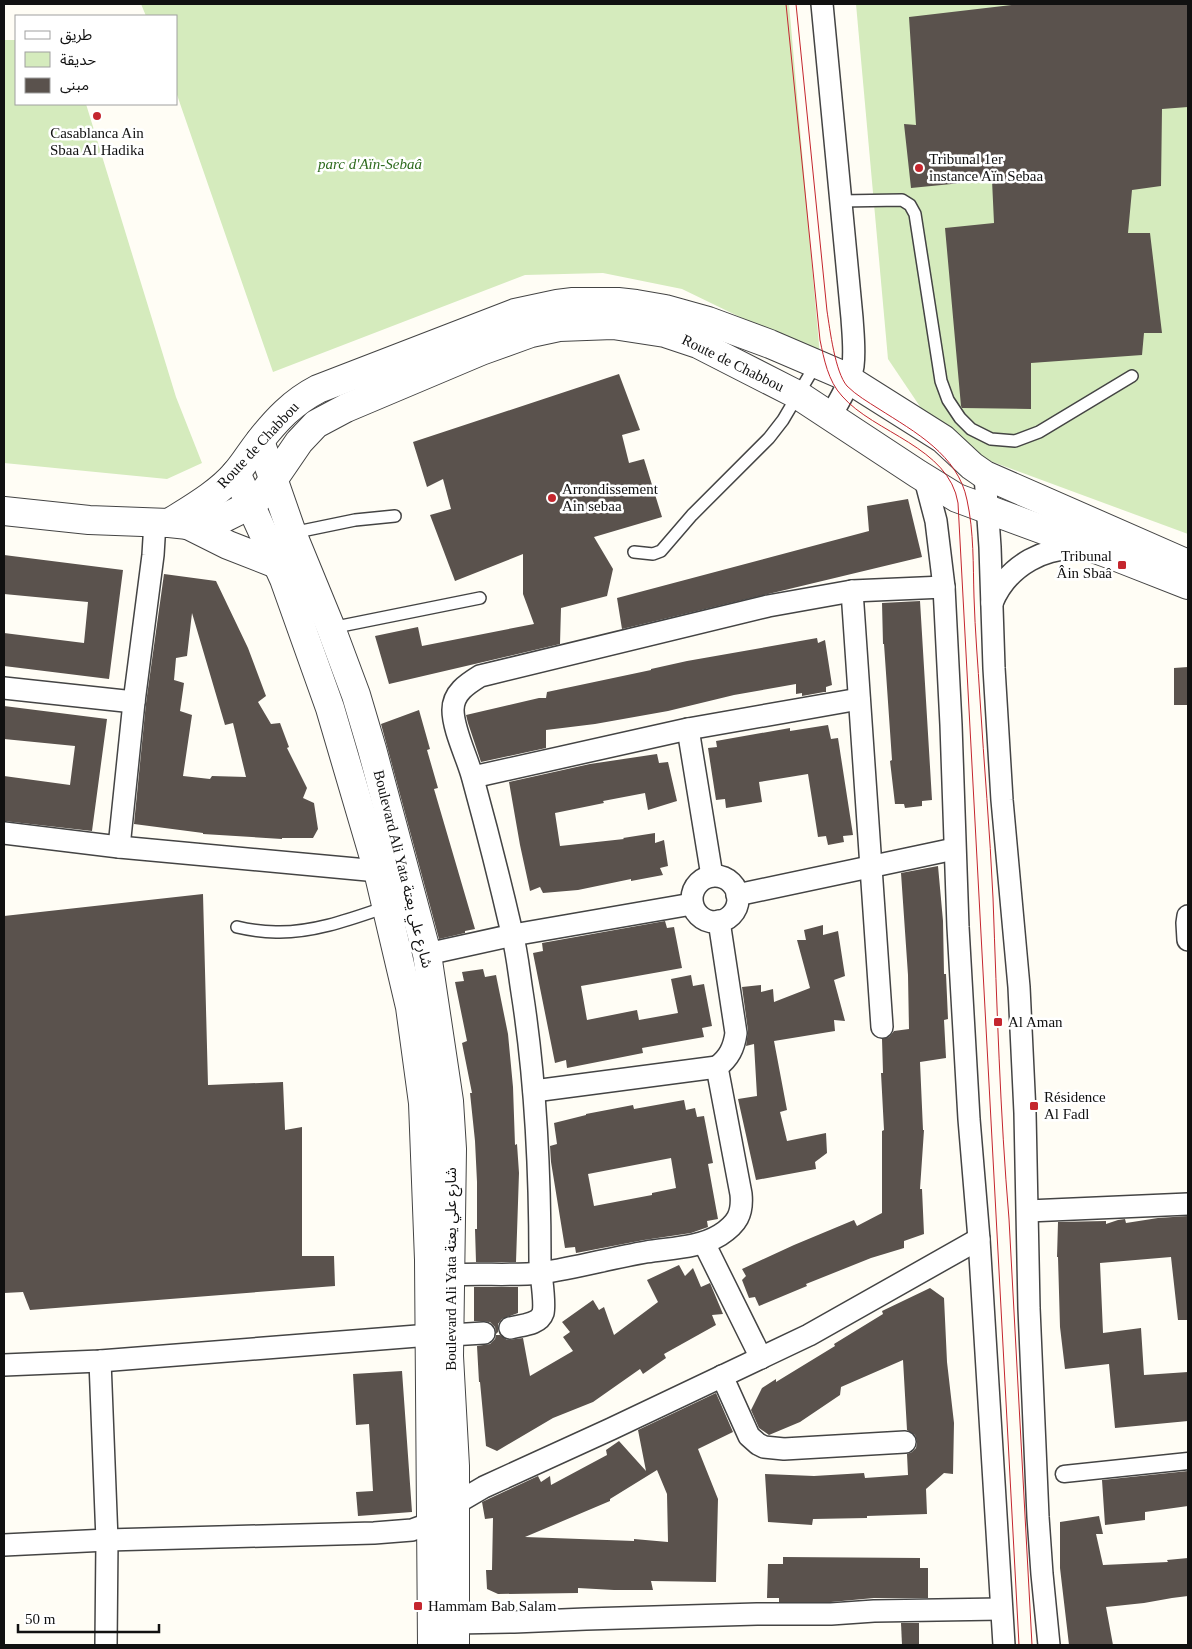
<svg xmlns="http://www.w3.org/2000/svg" width="1192" height="1649" viewBox="0 0 1192 1649" font-family="'Times New Roman','Noto Sans Arabic',serif">
<rect width="100%" height="100%" fill="#fffdf5"/>
<!-- green -->
<g fill="#d5ebbd">
<path d="M141,4H789L820,356L682,289L603,273L525,275L273,372L176,92V16H146Z"/>
<path d="M856,4H1188V534L990,461L927,417L888,359Z"/>
<path d="M4,40H16V104H86L176,397L202,463L167,479L4,463Z"/>
</g>
<!-- building -->
<g fill="#5a524d" fill-rule="evenodd">
<path d="M1020,4H1188V107L1162,109L1161,186L1132,190L1128,233H1150L1162,333H1144L1142,355L1031,363V409L962,408L961,406L945,228L994,223L992,180L911,188L904,124L916,125L909,17Z"/>
<path d="M619,374L640,430L622,435L629,463L644,459L662,517L594,537L613,569L607,596L561,608L560,644L389,684L375,636L418,627L422,646L534,624L523,594V554L455,581L430,515L451,509L443,479L427,487L413,442Z"/>
<path d="M908,499L922,557L622,629L617,598L869,531L867,506Z"/>
<path d="M4,555L123,570L109,679L4,666V633L84,643L88,602L4,594Z"/>
<path d="M164,574L216,581L248,648L266,696L258,702L271,724L280,723L289,747L287,748L307,788L303,798L314,803L318,829L313,838H282V839L203,834V833L134,824L146,703ZM192,613L225,725L233,723L246,777L212,776L210,779L183,776L192,715L180,711L184,683L174,680L176,658L187,656Z"/>
<path d="M920,601L932,800L922,801V806L905,808L904,804H895L890,761L892,760L884,644H883L882,603Z"/>
<path d="M817,638L818,643L825,640L832,685L826,687V692H824L802,696V693L796,694V684L734,695L668,711L595,724L546,730V748L481,762L468,723L466,715L539,698H546L547,692L651,670V669L687,661Z"/>
<path d="M1188,667V705H1174V668Z"/>
<path d="M4,706L107,719L92,831L4,821V776L70,785L75,746L4,739Z"/>
<path d="M419,710L430,749L427,750L438,788L434,789L475,929L465,931V933L439,939L381,724Z"/>
<path d="M828,725L831,739L838,738L853,835L843,836L844,842L828,845L826,836L818,837L808,774L759,782L762,802L726,808L725,799L716,800L708,748L717,747L716,741L790,728V731Z"/>
<path d="M657,754L659,763L668,762L677,801L648,810L645,793L603,801L604,803L555,813L560,846L624,839L623,838L655,833V843L664,840L668,866L660,868L663,875L631,881V879L578,890L543,893L540,887L530,891L520,845L509,782L590,764Z"/>
<path d="M938,866L943,921L944,974H946L948,1019L944,1020L946,1058L920,1062L923,1130H924L920,1189H922L924,1234L904,1241V1248L871,1258L806,1284L807,1286L759,1306L755,1297L749,1298L742,1280L746,1276L742,1269L794,1245L854,1220L857,1226L882,1213V1131L884,1130L881,1073H883L882,1039L889,1037L894,1031L909,1029L908,975L901,873Z"/>
<path d="M203,894L208,1085L283,1082L285,1130L302,1127V1256H334L335,1286L30,1310L23,1292L4,1293V916Z"/>
<path d="M665,921L667,928L674,927L682,968L581,986L587,1020L637,1010L639,1020L678,1013L671,979L691,975L693,986L704,984L712,1026L702,1028L704,1037L642,1048L643,1053L567,1068L566,1060L555,1063L533,953L543,951L542,943Z"/>
<path d="M823,925V935L838,931L845,976L834,980L845,1021L834,1020L835,1031L774,1041L787,1110L780,1112L787,1141L826,1133L827,1153L815,1162L816,1169L756,1180L738,1099L757,1096L754,1044L746,1046L748,1031L742,987L761,985V992L773,989L774,1002L810,988L797,940H806L804,930Z"/>
<path d="M483,969L485,977L496,975L508,1034L513,1087L515,1145L517,1144L519,1173L516,1262H476L475,1229H477V1182L475,1141L470,1093H472L462,1043L467,1041L455,982L464,981L462,972Z"/>
<path d="M684,1100L686,1110L695,1108L697,1117L704,1116L713,1163L708,1164L718,1219L707,1221L708,1227L691,1233L644,1240L576,1253L575,1247L565,1248L551,1162L550,1146L557,1144L554,1123L586,1115V1114L633,1105L634,1109ZM671,1158L676,1188L652,1193V1195L594,1206L588,1174Z"/>
<path d="M1188,1216V1320H1178L1171,1257L1100,1263L1103,1333L1141,1328L1144,1375L1188,1372V1421L1115,1428L1109,1364L1065,1369L1060,1327L1058,1257H1057L1058,1222L1106,1221V1224L1118,1220L1125,1219L1126,1223L1158,1218Z"/>
<path d="M679,1265L685,1276L693,1268L701,1287L710,1283L723,1314L712,1315L716,1325L664,1354L666,1358L643,1374L640,1369L593,1402L553,1418L497,1451L486,1446L480,1382H479L477,1346L490,1344L495,1339L496,1335H500L507,1340L523,1338L530,1376L573,1351L563,1337L570,1332L562,1322L593,1300L599,1310L604,1307L614,1335L658,1302L647,1280Z"/>
<path d="M474,1287H518V1313L502,1319L498,1324V1332L496,1334L495,1327L490,1322L474,1321Z"/>
<path d="M930,1288L944,1298L947,1362L954,1423L953,1474L944,1473L926,1489L927,1514L867,1516V1518L813,1519L812,1525L768,1522L765,1474L814,1476L864,1473L865,1478L908,1475L907,1454L912,1452L916,1448L917,1442L915,1435L907,1430L903,1360L841,1387L840,1395L800,1422L769,1435L759,1428L751,1410L762,1388L776,1379V1382L835,1346L834,1344L883,1314L882,1311Z"/>
<path d="M402,1371L412,1512L358,1516L356,1492L373,1491L369,1424L356,1425L353,1374Z"/>
<path d="M716,1393L733,1432L698,1449L718,1499L716,1582L651,1581L653,1590H614L578,1588V1593L498,1594L487,1589L486,1570H492L493,1518L485,1519L482,1502L538,1476L541,1482L550,1476L551,1485L607,1455L606,1450L619,1441L646,1471L638,1430ZM657,1470L667,1494L668,1542L634,1539V1541L525,1537L610,1501V1499Z"/>
<path d="M1188,1471V1506L1145,1512V1520L1105,1525L1102,1480Z"/>
<path d="M1099,1516L1103,1534H1096L1103,1565L1168,1562L1167,1560L1188,1558V1596L1172,1598L1144,1603L1106,1607L1113,1645H1069L1060,1568V1522Z"/>
<path d="M783,1557L920,1558V1568H928V1598H874L831,1602H779V1598H767L768,1564H783Z"/>
<path d="M901,1623H919V1645H902Z"/>
</g>
<g fill="none" stroke-linecap="round" stroke-linejoin="round">
<defs>
<g id="service">
<path d="M840,201L902,200L910,205L915,214L941,381L948,400L960,418L971,429L991,439L1015,441L1039,432L1132,376"/>
<path d="M292,533L355,520L395,516"/>
<path d="M634,552L653,554L661,551L692,515L769,438L783,420L816,364"/>
<path d="M331,628L480,598"/>
<path d="M237,927C250,930 263,932 276,932C313,933 351,919 386,907"/>
</g>
<path id="pedestrian" d="M1064,1474L1188,1461"/>
<g id="minor">
<path d="M822,4L852,318C853,334 855,350 853,366C850,384 839,401 830,417"/>
<path d="M985,475L990,547L994,668L1002,800L1019,987L1025,1113L1029,1308L1038,1517L1042,1574L1049,1645"/>
<path d="M925,479L936,521L944,587L951,725L958,927L969,1119L979,1239L1004,1645"/>
<path d="M852,591L882,1027"/>
<path d="M992,603C1007,566 1047,543 1086,550"/>
<path d="M4,688L134,702"/>
<path d="M688,729L712,876"/>
<path d="M473,777L688,729L859,699"/>
<path d="M4,833L119,847L378,871"/>
<path d="M119,847L134,702L153,555L155,522"/>
<circle cx="715" cy="899" r="23"/>
<path d="M737,895L954,849"/>
<path d="M1188,916L1187,923L1188,940"/>
<path d="M427,954L513,935L692,904"/>
<path d="M534,1091L717,1067"/>
<path d="M1028,1211L1188,1204"/>
<path d="M704,1243L761,1358"/>
<path d="M450,1275C479,1273 513,1276 541,1273C576,1268 611,1258 646,1252C670,1248 699,1248 720,1235C737,1224 743,1214 741,1194L717,1067C729,1058 734,1048 736,1033L719,921"/>
<path d="M510,1328C521,1325 539,1325 543,1313C546,1302 540,1273 540,1260C540,1170 536,1081 522,992C519,973 517,952 512,933C500,881 487,830 473,779C468,759 453,730 453,710C453,693 467,684 480,676L768,606L852,591L944,587"/>
<path d="M450,1335L484,1333"/>
<path d="M100,1361L107,1540L106,1645"/>
<path d="M4,1365L100,1361L430,1335"/>
<path d="M722,1376L749,1436L758,1444L764,1447L784,1449L905,1442"/>
<path d="M4,1545L107,1540L374,1533L412,1530L431,1523L455,1504L484,1487L611,1429L809,1335L979,1239"/>
<path d="M455,1623L514,1622L586,1619L757,1614H831L874,1611L1001,1609"/>
</g>
<g id="tertiary">
<path d="M260,441L292,533L331,628L356,695L372,749L427,954L449,1101L452,1149L449,1356L455,1466V1645"/>
<path d="M236,473L284,579L330,708L378,871L410,1007L423,1103L429,1260L432,1645"/>
<path d="M4,511L89,520L169,523L188,525L224,518L250,505L262,495L273,480L299,442L316,424L346,408L481,351L531,333L559,327L613,325L665,333L698,344L798,395L918,474L957,498L1109,554L1188,585"/>
<path d="M169,523C191,509 218,494 236,473C244,464 251,452 259,442C276,420 293,402 318,389L515,313L557,304L573,302H618L636,304L665,309L708,321L770,344L840,374L943,439L972,466L985,475L1188,564"/>
<path d="M188,525L228,545L279,565"/>
</g>
</defs>
<!-- service casing -->
<use href="#service" stroke="#444" stroke-width="14"/>
<!-- pedestrian casing -->
<use href="#pedestrian" stroke="#444" stroke-width="19"/>
<!-- minor casing -->
<use href="#minor" stroke="#444" stroke-width="24"/>
<!-- tertiary casing -->
<use href="#tertiary" stroke="#444" stroke-width="30"/>
<!-- service -->
<use href="#service" stroke="#fff" stroke-width="11"/>
<!-- pedestrian -->
<use href="#pedestrian" stroke="#fff" stroke-width="16"/>
<!-- minor -->
<use href="#minor" stroke="#fff" stroke-width="21"/>
<!-- tertiary -->
<use href="#tertiary" stroke="#fff" stroke-width="28"/>
<!-- tram -->
<g stroke="#c4262e" stroke-width="1">
<path d="M786,4L820,340C824,359 828,381 842,396C874,433 949,447 958,503L1019,1645"/>
<path d="M796,4L827,311C830,330 835,372 847,386C856,395 868,402 879,409C915,432 958,455 967,500C974,532 973,565 974,597C975,631 978,665 980,699C984,765 990,832 993,898C997,1005 1000,1113 1009,1219L1032,1645"/>
</g>
</g>
<!-- markers -->
<g fill="#c4262e" stroke="#fff" stroke-width="2">
<circle cx="97" cy="116" r="5"/>
<circle cx="919" cy="168" r="5"/>
<circle cx="552" cy="498" r="5"/>
<rect x="1117" y="560" width="10" height="10" rx="2.5"/>
<rect x="993" y="1017" width="10" height="10" rx="2.5"/>
<rect x="1029" y="1101" width="10" height="10" rx="2.5"/>
<rect x="413" y="1601" width="10" height="10" rx="2.5"/>
</g>
<g text-anchor="middle" dominant-baseline="central" stroke-width="5" stroke-linejoin="round" paint-order="stroke">
<!-- poi labels -->
<g font-size="15" fill="#111" stroke="#fff" text-anchor="start">
<text x="97" y="133" text-anchor="middle">Casablanca Ain<tspan x="97" dy="17">Sbaa Al Hadika</tspan></text>
<text x="929" y="159">Tribunal 1er<tspan x="929" dy="17">instance Aïn Sebaa</tspan></text>
<text x="562" y="489">Arrondissement<tspan x="562" dy="17">Ain sebaa</tspan></text>
<text x="1112" y="556" text-anchor="end">Tribunal<tspan x="1112" dy="17">Âin Sbaâ</tspan></text>
<text x="1008" y="1022">Al Aman</text>
<text x="1044" y="1097">Résidence<tspan x="1044" dy="17">Al Fadl</tspan></text>
<text x="428" y="1606">Hammam Bab Salam</text>
</g>
<!-- park labels -->
<g font-size="15" font-style="italic" fill="#2f6b1f" stroke="#fff">
<text x="370" y="164">parc d'Aïn-Sebaâ</text>
</g>
<!-- street labels -->
<g font-size="15" fill="#111" stroke="#fff">
<text transform="translate(733 363) rotate(26)">Route de Chabbou</text>
<text transform="translate(258 445) rotate(-47)">Route de Chabbou</text>
<text transform="translate(403 869) rotate(76)">Boulevard Ali Yata شارع علي يعتة</text>
<text transform="translate(451 1269) rotate(-90)">Boulevard Ali Yata شارع علي يعتة</text>
</g>
</g>
<!-- border -->
<rect width="1192" height="1649" fill="none" stroke="#111111" stroke-width="10"/>
<!-- legend -->
<rect x="15" y="15" width="162" height="90" fill="#ffffff" stroke="#a0a0a0"/>
<rect x="25" y="31" width="25" height="8" fill="#ffffff" stroke="#a0a0a0"/>
<text x="60" y="40" font-size="15" fill="#111111">طريق</text>
<rect x="25" y="52" width="25" height="15" fill="#d5ebbd" stroke="#a0a0a0"/>
<text x="60" y="65" font-size="15" fill="#111111">حديقة</text>
<rect x="25" y="78" width="25" height="15" fill="#5a524d" stroke="#a0a0a0"/>
<text x="60" y="90" font-size="15" fill="#111111">مبنى</text>
<!-- scale -->
<path d="M18 1624v8h141v-8" fill="none" stroke="#111111" stroke-width="2.5"/>
<text x="25" y="1624" font-size="15" fill="#111111" stroke="#ffffff" stroke-width="4" paint-order="stroke">50 m</text>
</svg>
